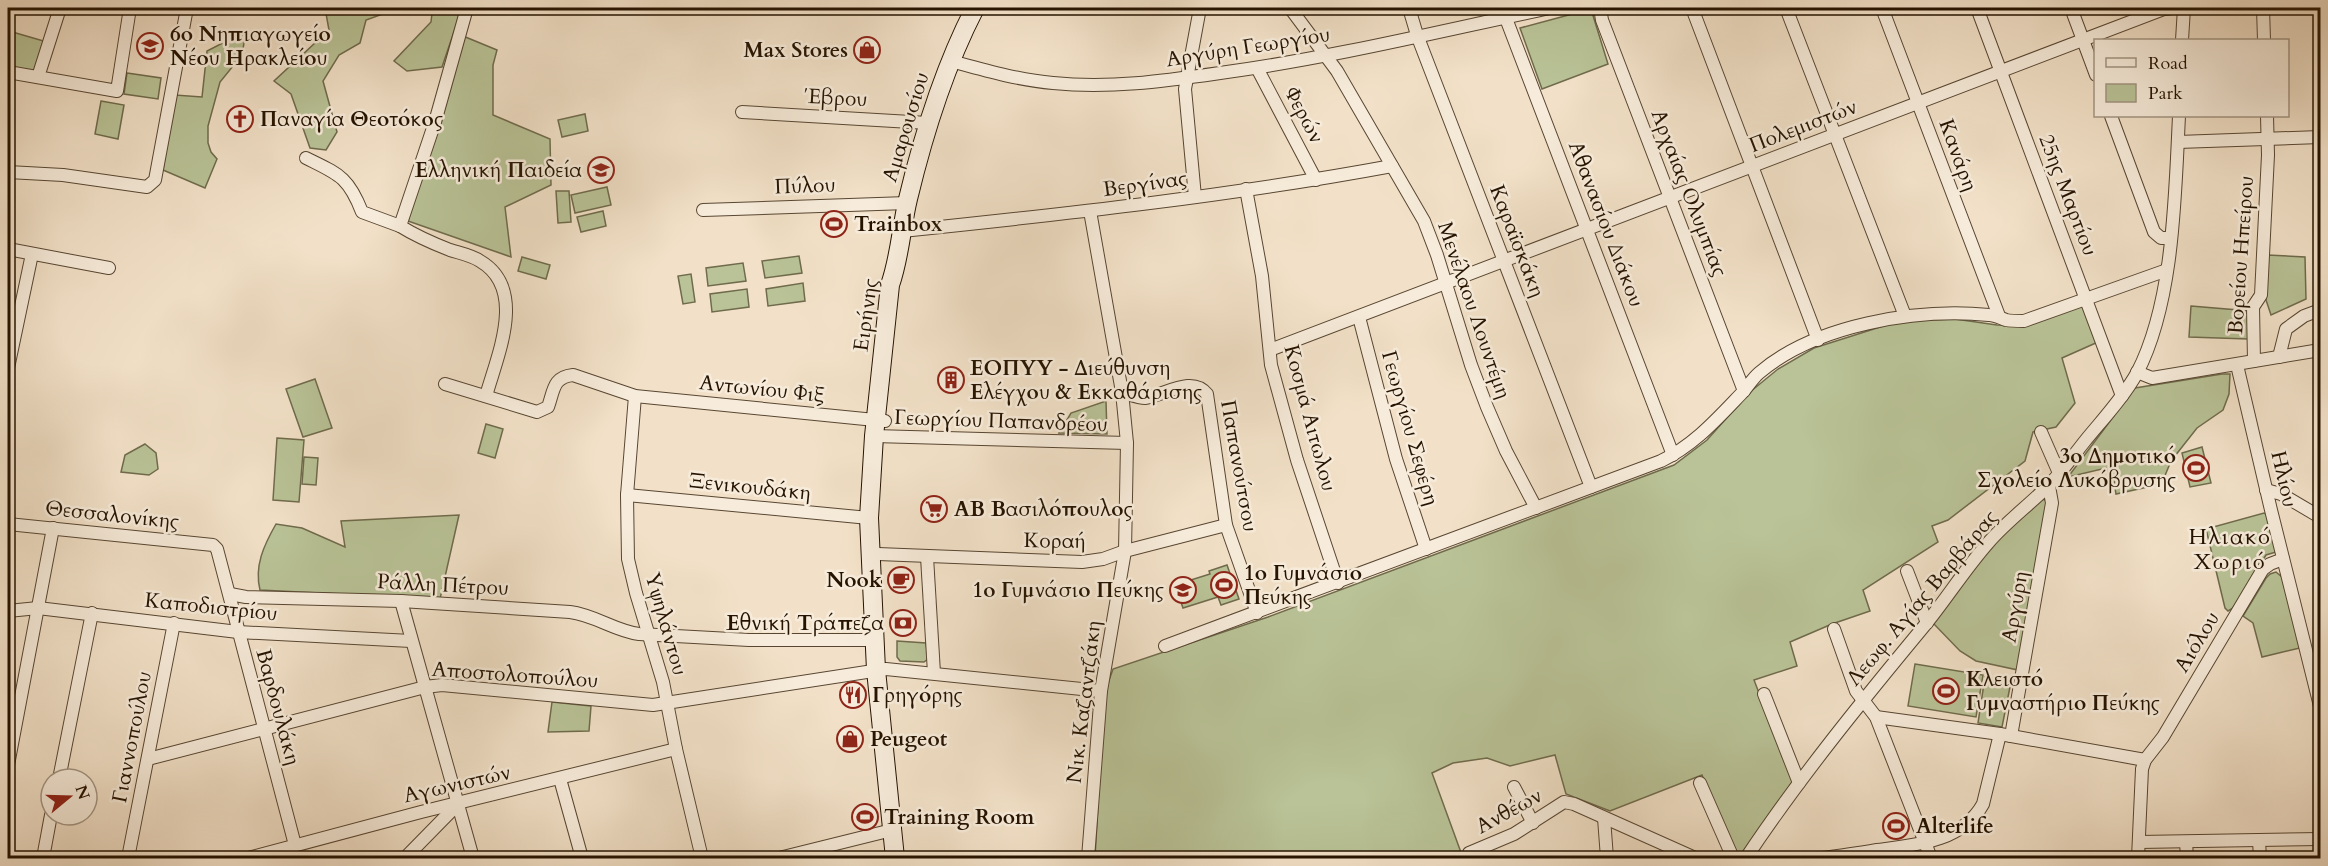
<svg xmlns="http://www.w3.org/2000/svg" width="2328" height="866" viewBox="0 0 2328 866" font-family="Cardo,serif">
<rect width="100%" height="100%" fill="#f2e1c8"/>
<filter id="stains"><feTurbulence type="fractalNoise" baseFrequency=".00333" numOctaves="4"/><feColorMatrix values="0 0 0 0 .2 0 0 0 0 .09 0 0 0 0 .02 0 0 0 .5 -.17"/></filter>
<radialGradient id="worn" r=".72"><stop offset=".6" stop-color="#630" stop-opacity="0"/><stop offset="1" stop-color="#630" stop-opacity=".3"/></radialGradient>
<!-- green -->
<g fill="#b9c397" stroke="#6f6b4c" stroke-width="1.5">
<path d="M325,8H462L442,67L407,71L394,61L431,22L432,13L391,11L366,20L360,43L339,55L323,81L337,132L326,150L310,148L291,94L274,81L329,30Z"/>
<path d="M1591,9L1608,64L1542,89L1520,28Z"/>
<path d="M9,31L47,42L37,74L8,69Z"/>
<path d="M246,31L242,55L220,82L208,126V143L211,152L217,159L205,188L163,170L175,95L202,97L207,51Z"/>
<path d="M463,36L497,50L493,65V115L550,139L551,185L505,207L511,257L408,221Z"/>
<path d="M127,73L161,78L158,99L124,94Z"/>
<path d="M101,101L124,105L118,139L95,134Z"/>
<path d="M585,114L588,131L562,137L558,120Z"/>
<path d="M607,187L611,205L575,213L571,195Z"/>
<path d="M556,191H569L571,222L558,223Z"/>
<path d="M603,211L606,226L581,232L577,217Z"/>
<path d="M2267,255L2305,257L2306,299L2271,315L2266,300Z"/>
<path d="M799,256L802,273L765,278L762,261Z"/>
<path d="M522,257L550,265L546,279L518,271Z"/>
<path d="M743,263L746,281L708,286L706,268Z"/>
<path d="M691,274L695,302L683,304L678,276Z"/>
<path d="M803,283L805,301L768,306L766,289Z"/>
<path d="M747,289L749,307L712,312L710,294Z"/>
<path d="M2085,302L2098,342L2062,358L2075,403L2056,427L2033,432L2025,461L1948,520L1932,526L1938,542L1863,590L1870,611L1832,624L1790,642L1797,666L1754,680L1793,781L1740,858H1736L1702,775L1610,811L1566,794L1555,755L1510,766L1487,758L1453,763L1432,773L1463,858H1095L1104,695L1113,669L1268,617L1674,465L1707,440L1750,392L1778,369L1814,348L1899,321L1955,319L1997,325L2024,326Z"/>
<path d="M2191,306L2250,311L2248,339L2189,337Z"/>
<path d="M2222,374H2230L2229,394L2223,410L2197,428L2171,461L2164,478L2152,486L2116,494L2114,481L2106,468L2068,477L2135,388Z"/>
<path d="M315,379L332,428L303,437L286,389Z"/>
<path d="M1106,401L1107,434L1059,433L1071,413Z"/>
<path d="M486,424L503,429L495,458L478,453Z"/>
<path d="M277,438L304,440L299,502L273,500Z"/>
<path d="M145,444L156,453L158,469L149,475L121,472L125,455Z"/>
<path d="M2202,447L2211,483L2190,487L2182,453Z"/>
<path d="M304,457L318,458L316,485L302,484Z"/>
<path d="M2042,499L2045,500L2048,506L2018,670L1976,661L1960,651L1933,623L1991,543Z"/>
<path d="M2264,513L2267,515L2276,552L2266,555L2233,608L2228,611L2225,608L2206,529Z"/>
<path d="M459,515L440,599L260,590C254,566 264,545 276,524L302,528L345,547L341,521Z"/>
<path d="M1227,565L1239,599L1221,605L1218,597L1183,608L1175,585L1210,574L1209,571Z"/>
<path d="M2276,572L2283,578L2300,648L2262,657L2253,623L2243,616L2266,578L2270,574Z"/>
<path d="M897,641L926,643L928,659L924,662L900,661L897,657Z"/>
<path d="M1915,664L1983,675L1976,717L1908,706Z"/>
<path d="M1985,677L2011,682L2002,727L1978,723Z"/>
<path d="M552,702L591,706L589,731L548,732Z"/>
</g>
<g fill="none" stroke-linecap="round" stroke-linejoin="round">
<defs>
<g id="minor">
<path d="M467,8L435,122L400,226C416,236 432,243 450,250C459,253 471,255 480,261C528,289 497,356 486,396"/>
<path d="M1290,8L1337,71L1424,221L1437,255L1471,365L1487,407L1506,451L1536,508"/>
<path d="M1409,8L1417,35L1591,487"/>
<path d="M1502,8L1673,455"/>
<path d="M1600,8L1602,20L1744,391"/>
<path d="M1692,8L1818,340"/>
<path d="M1786,8L1905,316"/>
<path d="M1882,8L1999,316"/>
<path d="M1977,8L2122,396"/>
<path d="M2071,8L2096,75"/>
<path d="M2263,8L2264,40"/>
<path d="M2182,40L2184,8"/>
<path d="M951,61C984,70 1018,80 1053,83C1109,89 1164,81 1220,73C1331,58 1441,31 1550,8"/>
<path d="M1257,68L1316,180"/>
<path d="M8,72L117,91L130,8"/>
<path d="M38,77L60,8"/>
<path d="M742,112L928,123"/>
<path d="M2111,116L2154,232L2161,238H2171"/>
<path d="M2178,142L2320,137"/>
<path d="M306,158C338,174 348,176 362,212L400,226"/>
<path d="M8,172L63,175L147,187L155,180L187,8"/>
<path d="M1246,189L1262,276L1271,365L1297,460L1338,583"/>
<path d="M1195,197L1185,89L1200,8"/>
<path d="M703,210L907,203"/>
<path d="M1090,211L1122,392C1129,394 1138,398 1145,398C1165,395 1192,375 1207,394L1226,525L1257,613"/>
<path d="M902,231C1066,214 1230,196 1392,166"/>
<path d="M8,249L109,268"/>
<path d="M1359,317L1396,459L1426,549"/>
<path d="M1270,350L2164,9L2173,8"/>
<path d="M2279,357L2286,329L2304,316L2320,310"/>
<path d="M2254,361L2253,307L2261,295L2268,155L2267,116"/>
<path d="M2237,365L2271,510L2320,706"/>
<path d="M8,368L32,254"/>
<path d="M2137,372L2152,378L2320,350"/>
<path d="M445,384L537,412L548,407C554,390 553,377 573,375L635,396L885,421"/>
<path d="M635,396L627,495L628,559L636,593L663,682L676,749L702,858"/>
<path d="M2041,432L2059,473"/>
<path d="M874,436L1127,443"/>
<path d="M2266,490L2281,494L2320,517"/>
<path d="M627,495L869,518"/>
<path d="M8,524L213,545L217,549L295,845"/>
<path d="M878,554L1082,562L1103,559L1125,551L1226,525"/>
<path d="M927,557L934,673"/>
<path d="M1907,571L1927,623"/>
<path d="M230,594L246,597L401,601L570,612C595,615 615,631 639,634L749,640H874"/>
<path d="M401,601L473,858"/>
<path d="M8,611L38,608L238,632L411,641"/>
<path d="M1834,629L1856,691L1876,717L1931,858"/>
<path d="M1165,646L1661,461C1694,445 1716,420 1741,394C1747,388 1752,379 1759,373C1815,325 1916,308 1989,315C1995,315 2000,318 2006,320C2011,321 2018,321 2024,321L2167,270"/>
<path d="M1764,694L1799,783"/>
<path d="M1876,717L2000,734L2145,760"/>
<path d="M2011,736L2052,503L2049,486"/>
<path d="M148,759L425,687L442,685L653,705L886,669L1101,691"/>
<path d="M8,765L53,528"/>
<path d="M59,779L92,613"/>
<path d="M560,779L582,858"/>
<path d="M1700,783L1733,858"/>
<path d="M1514,787L1533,823"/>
<path d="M1604,818L1607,858"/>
<path d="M2259,841L2260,858"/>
<path d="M2139,842L2320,839"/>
<path d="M2186,842L2187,858"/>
<path d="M43,858L51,815"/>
<path d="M128,858L174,623"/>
<path d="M248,858L421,812L676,749"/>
<path d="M405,858L458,804"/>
<path d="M779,858L892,830"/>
<path d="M1088,858L1101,691L1125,551L1127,443L1122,392"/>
<path d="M1468,858L1469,853L1514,834L1564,802L1574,804L1695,858"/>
<path d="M1746,858C1800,777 1862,701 1925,625C1947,598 1965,569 1988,543C2006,522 2028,506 2047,487C2061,473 2073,456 2085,441C2103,419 2123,398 2137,373C2174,302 2175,195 2179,116"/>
<path d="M1821,858C1840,856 1858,853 1877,850C1915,845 1962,842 1983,804L2000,734"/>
<path d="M2138,858L2142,769L2145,760L2163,737L2263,569L2270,564L2283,559"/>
</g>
<path id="secondary" d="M895,858L876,670L869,518L874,436L890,285C900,257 901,228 908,199C924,132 944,68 975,8"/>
</defs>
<!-- minor casing -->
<use href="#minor" stroke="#584632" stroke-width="14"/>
<!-- secondary casing -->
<use href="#secondary" stroke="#251300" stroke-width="20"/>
<!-- minor -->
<use href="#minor" stroke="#f7ecdb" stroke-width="12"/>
<!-- secondary -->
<use href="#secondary" stroke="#f7ecdb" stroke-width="18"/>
</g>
<!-- icons -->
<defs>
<symbol id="school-ring" viewBox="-11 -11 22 22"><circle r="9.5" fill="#f7ecdb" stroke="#8f2418" stroke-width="1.5"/><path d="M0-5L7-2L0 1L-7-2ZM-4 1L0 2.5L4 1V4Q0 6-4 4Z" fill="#8f2418"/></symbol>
<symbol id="shop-ring" viewBox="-11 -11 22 22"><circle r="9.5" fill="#f7ecdb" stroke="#8f2418" stroke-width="1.5"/><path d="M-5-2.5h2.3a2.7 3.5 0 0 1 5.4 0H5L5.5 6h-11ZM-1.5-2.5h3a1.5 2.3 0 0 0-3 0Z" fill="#8f2418"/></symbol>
<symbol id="church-ring" viewBox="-11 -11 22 22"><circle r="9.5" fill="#f7ecdb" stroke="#8f2418" stroke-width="1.5"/><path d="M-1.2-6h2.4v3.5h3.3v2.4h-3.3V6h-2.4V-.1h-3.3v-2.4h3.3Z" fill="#8f2418"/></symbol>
<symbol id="stadium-ring" viewBox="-11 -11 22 22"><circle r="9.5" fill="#f7ecdb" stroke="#8f2418" stroke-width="1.5"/><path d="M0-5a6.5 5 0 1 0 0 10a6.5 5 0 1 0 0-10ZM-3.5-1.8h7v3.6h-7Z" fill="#8f2418"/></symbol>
<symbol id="building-ring" viewBox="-11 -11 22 22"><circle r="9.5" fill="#f7ecdb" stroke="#8f2418" stroke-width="1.5"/><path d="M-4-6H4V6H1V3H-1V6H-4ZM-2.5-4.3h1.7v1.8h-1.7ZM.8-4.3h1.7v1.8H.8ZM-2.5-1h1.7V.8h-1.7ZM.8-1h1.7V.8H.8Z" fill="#8f2418"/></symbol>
<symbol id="supermarket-ring" viewBox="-11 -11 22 22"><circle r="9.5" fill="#f7ecdb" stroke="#8f2418" stroke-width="1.5"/><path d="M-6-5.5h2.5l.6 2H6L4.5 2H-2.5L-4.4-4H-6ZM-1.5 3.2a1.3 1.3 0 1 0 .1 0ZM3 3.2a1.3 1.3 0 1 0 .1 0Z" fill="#8f2418"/></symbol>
<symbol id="cafe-ring" viewBox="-11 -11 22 22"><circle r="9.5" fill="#f7ecdb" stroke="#8f2418" stroke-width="1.5"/><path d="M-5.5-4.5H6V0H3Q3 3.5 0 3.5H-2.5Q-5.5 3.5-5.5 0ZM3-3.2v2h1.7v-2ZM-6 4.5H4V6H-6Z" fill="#8f2418"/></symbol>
<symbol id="bank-ring" viewBox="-11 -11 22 22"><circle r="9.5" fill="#f7ecdb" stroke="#8f2418" stroke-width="1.5"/><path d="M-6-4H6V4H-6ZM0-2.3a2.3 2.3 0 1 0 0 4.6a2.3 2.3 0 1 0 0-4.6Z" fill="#8f2418"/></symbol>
<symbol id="restaurant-ring" viewBox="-11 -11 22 22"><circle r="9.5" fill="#f7ecdb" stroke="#8f2418" stroke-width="1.5"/><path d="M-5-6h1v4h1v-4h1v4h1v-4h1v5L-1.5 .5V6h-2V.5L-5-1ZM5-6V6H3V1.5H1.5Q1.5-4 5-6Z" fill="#8f2418"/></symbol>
</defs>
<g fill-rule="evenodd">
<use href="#school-ring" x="135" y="31" width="30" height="30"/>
<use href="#shop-ring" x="852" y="35" width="30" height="30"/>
<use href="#church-ring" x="225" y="104" width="30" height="30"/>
<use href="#school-ring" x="586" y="155" width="30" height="30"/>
<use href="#stadium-ring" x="819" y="209" width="30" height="30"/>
<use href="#building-ring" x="936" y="365" width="30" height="30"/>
<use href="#stadium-ring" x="2181" y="453" width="30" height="30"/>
<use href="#supermarket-ring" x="919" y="494" width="30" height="30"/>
<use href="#cafe-ring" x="886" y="565" width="30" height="30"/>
<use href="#stadium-ring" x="1209" y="570" width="30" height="30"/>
<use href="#school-ring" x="1168" y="575" width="30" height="30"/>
<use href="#bank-ring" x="888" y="608" width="30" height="30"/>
<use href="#stadium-ring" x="1931" y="676" width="30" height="30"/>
<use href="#restaurant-ring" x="838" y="680" width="30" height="30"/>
<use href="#shop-ring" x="835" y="724" width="30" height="30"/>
<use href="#stadium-ring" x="850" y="802" width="30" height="30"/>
<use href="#stadium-ring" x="1881" y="811" width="30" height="30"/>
</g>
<g text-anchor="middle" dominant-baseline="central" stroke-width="5" stroke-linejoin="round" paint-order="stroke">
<!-- poi labels -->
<g font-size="21" font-weight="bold" fill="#251300" stroke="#f7ecdb" text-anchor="start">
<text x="170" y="34">6ο Νηπιαγωγείο<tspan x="170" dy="24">Νέου Ηρακλείου</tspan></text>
<text x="848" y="50" text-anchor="end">Max Stores</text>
<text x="260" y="119">Παναγία Θεοτόκος</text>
<text x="582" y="170" text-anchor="end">Ελληνική Παιδεία</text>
<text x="854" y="224">Trainbox</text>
<text x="970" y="368">ΕΟΠΥΥ - Διεύθυνση<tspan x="970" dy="24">Ελέγχου &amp; Εκκαθάρισης</tspan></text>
<text x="2176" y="456" text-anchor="end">3ο Δημοτικό<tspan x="2176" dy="24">Σχολείο Λυκόβρυσης</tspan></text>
<text x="954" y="509">ΑΒ Βασιλόπουλος</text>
<text x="1244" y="573">1ο Γυμνάσιο<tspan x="1244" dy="24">Πεύκης</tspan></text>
<text x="882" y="580" text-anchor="end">Nook</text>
<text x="1164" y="590" text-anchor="end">1o Γυμνάσιο Πεύκης</text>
<text x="884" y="623" text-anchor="end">Εθνική Τράπεζα</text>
<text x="1966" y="679">Κλειστό<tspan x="1966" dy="24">Γυμναστήριο Πεύκης</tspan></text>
<text x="872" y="695">Γρηγόρης</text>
<text x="870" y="739">Peugeot</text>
<text x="884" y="817">Training Room</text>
<text x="1916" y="826">Alterlife</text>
</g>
<!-- street labels -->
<g font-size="21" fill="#251300" stroke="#f7ecdb">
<text transform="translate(1248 47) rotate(-9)">Αργύρη Γεωργίου</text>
<text transform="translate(836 98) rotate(3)">Έβρου</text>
<text transform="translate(1304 115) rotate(62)">Φερών</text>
<text transform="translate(1803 126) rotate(-21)">Πολεμιστών</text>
<text transform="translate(906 127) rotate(-73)">Αμαρουσίου</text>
<text transform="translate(1958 155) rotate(70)">Κανάρη</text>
<text transform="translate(1145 184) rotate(-8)">Βεργίνας</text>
<text transform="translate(805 186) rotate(-2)">Πύλου</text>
<text transform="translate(1689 193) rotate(69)">Αρχαίας Ολυμπίας</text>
<text transform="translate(2068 195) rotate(69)">25ης Μαρτίου</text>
<text transform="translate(1606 224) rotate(69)">Αθανασίου Διάκου</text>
<text transform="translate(1517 241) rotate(69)">Καραϊσκάκη</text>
<text transform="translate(2241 255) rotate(-86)">Βορείου Ηπείρου</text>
<text transform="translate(1474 310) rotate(71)">Μενέλαου Λουντέμη</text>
<text transform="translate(866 315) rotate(-82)">Ειρήνης</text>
<text transform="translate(762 389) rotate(6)">Αντωνίου Φιξ</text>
<text transform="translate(1310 418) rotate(75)">Κοσμά Αιτωλου</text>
<text transform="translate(1001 421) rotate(2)">Γεωργίου Παπανδρέου</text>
<text transform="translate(1410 428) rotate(74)">Γεωργίου Σεφέρη</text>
<text transform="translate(1239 466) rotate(80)">Παπανούτσου</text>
<text transform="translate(2284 479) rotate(77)">Ηλίου</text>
<text transform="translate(750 487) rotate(6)">Ξενικουδάκη</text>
<text transform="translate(112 515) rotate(6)">Θεσσαλονίκης</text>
<text transform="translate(1055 541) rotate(1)">Κοραή</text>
<text transform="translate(443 585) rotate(3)">Ράλλη Πέτρου</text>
<text transform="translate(1922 598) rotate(-50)">Λεωφ. Αγίας Βαρβάρας</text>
<text transform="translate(211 607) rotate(6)">Καποδιστρίου</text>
<text transform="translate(2015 607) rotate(-80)">Αργύρη</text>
<text transform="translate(666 624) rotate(74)">Υψηλάντου</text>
<text transform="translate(2197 642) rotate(-59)">Αιόλου</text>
<text transform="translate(515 675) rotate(4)">Αποστολοπούλου</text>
<text transform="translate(1084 702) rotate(-83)">Νικ. Καζαντζάκη</text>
<text transform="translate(278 707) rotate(75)">Βαρδουλάκη</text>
<text transform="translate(132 737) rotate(-79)">Γιαννοπούλου</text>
<text transform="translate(457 784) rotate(-13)">Αγωνιστών</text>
<text transform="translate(1509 811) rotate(-29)">Ανθέων</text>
</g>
<!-- neighbourhood labels -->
<g font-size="22" letter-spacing="1.5" fill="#251300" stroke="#f7ecdb">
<text x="2230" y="537">Ηλιακό<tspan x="2230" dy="25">Χωριό</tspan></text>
</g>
</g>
<!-- margin -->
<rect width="2328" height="866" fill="none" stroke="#f2e1c8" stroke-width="30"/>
<rect x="9" y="9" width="2310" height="848" fill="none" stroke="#251300" stroke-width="3"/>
<rect x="15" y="15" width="2298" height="836" fill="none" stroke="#251300" stroke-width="1.5"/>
<!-- legend -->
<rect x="2094" y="39" width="195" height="78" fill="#f7ecdb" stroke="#a39583" stroke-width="1.5"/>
<rect x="2106" y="58" width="30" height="9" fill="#f7ecdb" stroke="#a39583" stroke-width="1.5"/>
<text x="2148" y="69" font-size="18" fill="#251300">Road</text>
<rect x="2106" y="84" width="30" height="18" fill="#b9c397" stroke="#a39583" stroke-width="1.5"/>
<text x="2148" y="99" font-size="18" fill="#251300">Park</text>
<!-- north arrow -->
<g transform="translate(69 797) rotate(71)"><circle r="28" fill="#f7ecdb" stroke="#a39583" stroke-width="1.5"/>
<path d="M0-4.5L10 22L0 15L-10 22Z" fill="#8f2418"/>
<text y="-9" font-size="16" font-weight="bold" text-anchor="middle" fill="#251300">N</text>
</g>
<rect width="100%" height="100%" filter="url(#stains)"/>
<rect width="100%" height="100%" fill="url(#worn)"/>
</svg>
